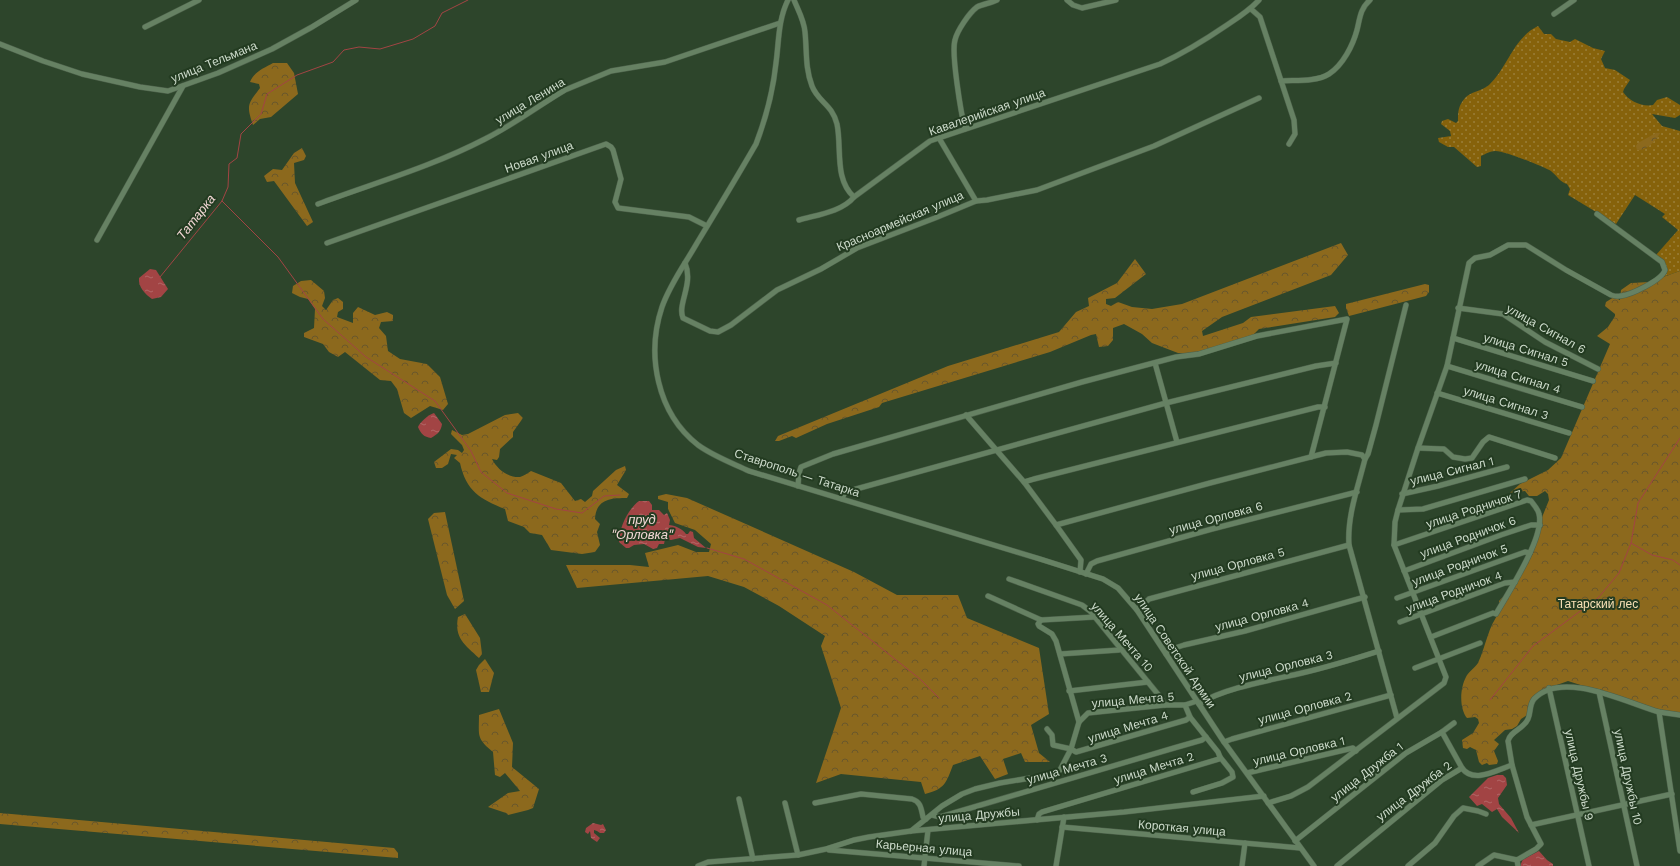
<svg xmlns="http://www.w3.org/2000/svg" width="1680" height="866" viewBox="0 0 1680 866" font-family="'Work Sans',sans-serif">
<defs>
<pattern id="grass-dots" width="8" height="8" patternUnits="userSpaceOnUse"><rect width="8" height="8" fill="#86620b"/><path d="M2 2h.1M6 6h.1" fill="none" stroke="#9b7f39" stroke-width="1.8" stroke-linecap="round"/></pattern>
<pattern id="forest-crowns" width="20" height="18" patternUnits="userSpaceOnUse"><rect width="20" height="18" fill="#8c691d"/><path d="M2 6a3 3 0 1 1 6 0M12 15a3 3 0 1 1 6 0" fill="none" stroke="#69572b"/></pattern>
<pattern id="water-ripples" width="26" height="14" patternUnits="userSpaceOnUse"><rect width="26" height="14" fill="#a24444"/><path d="M2 4q2-2 4 0t4 0M15 11q2-2 4 0t4 0" fill="none" stroke="#b26766"/></pattern>
</defs>
<rect width="100%" height="100%" fill="#2d452b"/>
<!-- grass -->
<path fill="url(#grass-dots)" d="M1538,26L1544,34H1551L1556,39L1570,42L1575,39L1593,48L1605,51L1601,59L1605,68L1615,70L1630,80L1624,89L1623,92C1629,101 1642,107 1653,105L1657,100L1667,97L1680,105V115L1675,118L1652,114L1662,126L1680,131V271L1663,277L1667,273V270L1656,255L1678,230L1662,217L1665,214L1635,195L1616,224L1568,195L1570,189L1567,184C1561,183 1556,175 1551,171C1544,167 1503,150 1495,151C1491,151 1485,154 1481,156V166L1477,167L1454,147H1448L1439,142L1438,138L1451,136L1450,131L1441,124L1442,121L1448,119L1456,123L1458,121C1458,112 1458,106 1465,98C1470,92 1482,91 1489,85C1508,67 1513,38 1538,26Z"/>
<!-- forest -->
<g fill="url(#forest-crowns)">
<path d="M273,63H287L294,73L298,94L271,117L260,119L253,125C246,105 248,104 260,88L259,84L250,82C254,72 264,68 273,63Z"/>
<path d="M1656,133H1660C1656,141 1646,151 1637,150L1636,146L1638,143Z"/>
<path d="M302,148L306,156L304,160L294,163L295,183L313,222L307,226L274,181L267,182L264,176L273,169L282,170L294,153Z"/>
<path d="M1341,243L1348,255L1331,275L1222,317L1202,331L1203,336L1243,323L1251,317L1335,306L1339,313L1335,317L1259,329L1252,336L1190,354L1178,353L1152,343L1142,334L1124,324L1113,328V340L1108,346L1099,347L1096,334L1091,335L1050,352L882,403L879,407L827,424L796,438L792,436L779,441H775L778,436L948,366L1059,332L1076,312L1089,306L1088,298L1117,283L1135,259L1146,274L1115,298L1106,299V304L1111,306L1118,302L1132,307L1152,309L1182,304Z"/>
<path d="M1680,271V713L1659,710L1568,681L1540,691L1530,703L1527,715L1521,719L1517,726L1512,729L1505,730L1494,740L1499,744L1494,751L1498,761L1497,764L1489,765L1487,763L1482,765L1479,762L1476,750L1470,747L1467,749L1463,748L1462,740L1473,733L1479,723L1478,719L1475,717L1467,718C1459,708 1460,688 1466,677C1468,672 1475,668 1478,663C1486,646 1488,626 1500,612L1499,601L1515,584L1549,500L1548,494L1545,491L1537,496H1529L1525,491L1510,493L1520,484L1548,470L1561,458L1610,344L1597,336L1608,327L1615,316V314L1605,306L1606,302L1614,297L1620,300L1621,290L1631,283L1649,282Z"/>
<path d="M311,280L324,291L325,298L322,306L326,310L333,300L338,298L343,302V309L338,312L337,317L353,323V313L358,307L375,315L387,312L393,315V321L381,322L379,328L386,336L388,351L400,359L427,364L440,377L448,404L443,410L430,406L411,418L404,413L397,389L391,381L380,380L345,352L338,357L329,352L323,344L304,337V333L314,328L315,309L308,299L300,297L292,293L293,286L301,281Z"/>
<path d="M1425,284L1429,285V292L1426,296L1349,316L1346,308V304Z"/>
<path d="M518,413L523,418L513,432V437L500,449L499,457L497,460L492,459C497,469 508,478 520,477C523,476 528,473 531,471L561,483L575,501L581,499L585,502L592,496L593,491L616,470L625,466L626,470L617,485L629,494L627,498C611,498 596,499 595,519L600,524L597,532L600,545L595,552L582,554L551,550L542,535L530,533L524,527L508,521L505,509C480,499 466,491 460,463L454,458L457,455L451,454L448,464L442,468H436L434,462L451,449L458,450L462,453L464,450L462,445L451,434L452,430L462,435L468,434L505,415Z"/>
<path d="M666,494L687,498L854,572L897,595H958L967,618L1039,648L1049,714L1031,725L1039,753L1050,762H1025L1021,753L1003,759L1008,774L995,779L980,756L953,765C946,783 945,789 925,794L921,782L841,774L816,783L841,708L821,646L825,636L779,606L744,587L708,576L577,588L566,565H630L649,567L645,553L678,545L696,552H709L711,544L695,530L675,523L668,509V502L658,499V496Z"/>
<path d="M445,512L464,601L455,609L447,595L428,519L434,513Z"/>
<path d="M465,614L480,638L482,654L479,658C465,645 454,638 458,617Z"/>
<path d="M485,659L494,673L489,692H481L476,670L479,665Z"/>
<path d="M499,709L513,743L512,767L539,789L533,808L528,810L508,815L506,813L488,807L508,793L520,791L505,773L500,777L495,775L493,752C476,738 479,736 479,715Z"/>
<path d="M0,813L394,848L398,853V858L0,824Z"/>
</g>
<!-- water -->
<g fill="url(#water-ripples)">
<path d="M150,269L156,270L168,289L161,297L152,299C145,294 138,287 139,278Z"/>
<path d="M434,413L442,424C441,431 438,434 431,438C424,437 421,434 418,427C420,422 428,415 434,413Z"/>
<path d="M639,501H649L652,505V510H659L664,515L667,513L670,520L669,525C674,525 683,529 686,534H688L690,531L693,532L694,538L706,548L698,547L680,538L671,540L665,539L664,544H659L657,548L653,549L644,544L634,545L629,548H626L619,542C619,528 628,509 639,501Z"/>
<path d="M1497,775H1503L1506,778L1507,785L1498,798L1499,804L1511,818L1519,833L1502,817L1497,809L1492,812L1482,804L1477,806L1469,797L1488,778Z"/>
<path d="M593,823L601,825L603,824L606,830L604,833H600L597,831L594,830V833L600,838L597,842L591,838L590,831L588,834L585,832L586,828Z"/>
<path d="M1539,851L1547,860L1553,864V866H1520L1523,859Z"/>
</g>
<g fill="none" stroke-linecap="round" stroke-linejoin="round">
<!-- stream -->
<g stroke="#a24444" stroke-width="1">
<path d="M222,201L278,257L323,319L366,357L435,401L471,451L481,472L507,493L556,509L582,513L604,496L620,495"/>
<path d="M160,277L222,201L228,187L229,164L237,158L241,134L261,114L267,94L297,75L333,62L344,50L359,47L380,49L413,39L435,26L442,13L468,0"/>
<path d="M1680,438L1638,503L1631,543L1652,555L1673,560L1680,565"/>
<path d="M707,548L744,559L827,605L920,679L939,698"/>
<path d="M1490,700L1533,646L1598,598L1619,573L1631,543"/>
</g>
<defs>
<g id="minor">
<path d="M788,0C778,20 779,41 776,63C773,91 766,118 756,144C737,177 717,210 697,243C685,264 670,284 662,307C646,355 657,413 698,445C713,456 732,463 749,471L1040,559L1103,579L1118,588L1137,610L1224,742L1314,866"/>
<path d="M794,0C798,10 804,20 805,32C807,51 805,68 812,86C818,102 832,104 837,124C842,148 834,179 854,197L930,141L1160,64C1184,53 1205,40 1227,25C1239,17 1250,10 1259,0"/>
<path d="M1067,0L1073,5L1082,8L1116,0"/>
<path d="M1251,9L1260,17L1294,120L1295,134L1289,144"/>
<path d="M1554,14L1574,0"/>
<path d="M145,27L199,0"/>
<path d="M0,44L43,61L82,74L140,87L168,91L218,73L272,49L312,27L356,0"/>
<path d="M1281,81C1296,80 1316,82 1329,74C1343,65 1353,45 1357,30C1360,18 1360,9 1370,0"/>
<path d="M965,129C961,113 951,53 955,40C957,31 969,13 977,7C983,4 991,3 997,0"/>
<path d="M939,138L976,201"/>
<path d="M318,204C374,183 431,167 485,139C513,125 538,106 565,90L611,71L665,62L780,23"/>
<path d="M799,220C816,215 842,212 854,197"/>
<path d="M97,240L183,86"/>
<path d="M327,243L606,144L611,147L613,150L621,179L615,202L618,208L689,217L707,226"/>
<path d="M685,263C694,284 677,304 683,318L710,331L718,332L731,325L777,290L821,269L857,248L935,218L976,201L987,200L1037,190L1154,146L1259,98"/>
<path d="M1458,308L1503,314L1545,342L1598,369"/>
<path d="M1453,338L1593,381"/>
<path d="M1155,363L1177,442"/>
<path d="M1447,366L1582,407"/>
<path d="M1437,393L1569,433"/>
<path d="M966,415L1024,482L1056,525L1081,560L1080,572"/>
<path d="M1418,448L1444,449L1453,457L1465,459L1472,458L1483,442L1489,437L1555,458"/>
<path d="M1024,482L1034,479L1318,407H1325"/>
<path d="M798,486L799,473L801,467L833,454L1082,382L1176,357L1199,354L1257,336L1347,319L1311,457"/>
<path d="M1402,494L1438,486L1507,467"/>
<path d="M842,499L844,494L849,491L1166,403L1316,366L1336,363"/>
<path d="M1398,510L1423,509L1525,479"/>
<path d="M1056,525L1210,483L1326,453L1347,452L1362,455L1365,459"/>
<path d="M1394,545L1527,500L1531,501C1534,505 1538,509 1539,514C1545,537 1508,593 1496,614L1493,613L1431,637"/>
<path d="M1404,571L1501,535L1531,525H1540"/>
<path d="M1086,574L1091,564L1097,561L1212,529L1357,492"/>
<path d="M1009,579L1082,605L1090,611L1161,698L1165,705"/>
<path d="M988,596L1041,620"/>
<path d="M1397,598L1525,552L1530,553"/>
<path d="M1137,610L1149,599L1349,545"/>
<path d="M1041,620L1038,624L1039,626L1052,634L1056,641L1079,722"/>
<path d="M1041,620L1095,617"/>
<path d="M1400,622L1505,583L1515,582"/>
<path d="M1060,654L1119,650L1121,648"/>
<path d="M1166,654L1175,648L1184,645L1245,631L1365,597"/>
<path d="M1415,668L1480,643"/>
<path d="M1197,681L1206,700"/>
<path d="M1549,688L1589,866"/>
<path d="M1069,691L1148,682"/>
<path d="M1599,692L1637,866"/>
<path d="M1199,704C1223,688 1272,680 1302,673C1328,667 1354,659 1379,651"/>
<path d="M1659,712L1680,851"/>
<path d="M1397,718L1349,545C1347,516 1358,487 1365,459L1368,454L1376,425L1406,305"/>
<path d="M1047,729L1052,735L1053,745L1071,749L1076,752L1186,720L1190,717"/>
<path d="M1442,732L1462,768"/>
<path d="M1224,742L1232,739L1391,695"/>
<path d="M1247,773L1353,748L1356,751"/>
<path d="M1193,792L1222,783L1233,777L1232,772L1220,757"/>
<path d="M739,799L753,859"/>
<path d="M785,803L798,855"/>
<path d="M815,803L861,794L912,799C921,802 921,808 923,817L926,819"/>
<path d="M1268,803L1291,796L1308,787L1444,683L1446,677L1394,545L1395,522L1398,510L1418,448L1447,366L1469,263L1475,258L1490,255L1508,245H1526L1566,270L1611,295C1614,296 1617,297 1620,296C1631,295 1662,280 1665,270L1662,262L1597,214"/>
<path d="M932,815L940,817L1174,748L1202,740L1206,737"/>
<path d="M1037,820L1039,814L1042,812L1219,759L1220,757L1218,752L1190,717L1185,705"/>
<path d="M1531,825L1672,794"/>
<path d="M1062,827L1300,848"/>
<path d="M911,831L942,806L962,794L975,789L1000,783L1049,775L1060,770L1071,749L1079,722L1088,713L1165,705H1185L1197,701"/>
<path d="M1295,841L1406,753L1442,732L1454,723"/>
<path d="M829,850L1019,866"/>
<path d="M1517,860L1536,849L1541,844L1527,817L1512,765L1508,741C1510,731 1524,729 1528,719C1531,713 1529,705 1534,699C1562,669 1627,703 1659,712C1666,713 1673,714 1680,715"/>
<path d="M1517,860L1518,866"/>
<path d="M698,866L708,862L798,855L826,849L854,840L869,837L911,831L1124,812L1264,796"/>
<path d="M924,866L928,830"/>
<path d="M1056,866L1064,817"/>
<path d="M1242,866L1245,843"/>
<path d="M1337,866L1442,780L1462,768C1473,784 1497,770 1512,765"/>
<path d="M1408,866L1435,843L1454,816L1463,808L1478,811L1486,814"/>
<path d="M1478,866L1494,855L1517,860"/>
</g>
</defs>
<!-- minor casing -->
<use href="#minor" stroke="#4c604a" stroke-width="6"/>
<!-- minor -->
<use href="#minor" stroke="#668163" stroke-width="5"/>
</g>
<g text-anchor="middle" dominant-baseline="central" stroke-width="4" stroke-linejoin="round" paint-order="stroke">
<!-- street labels -->
<g font-size="12" fill="#cddbcb" stroke="#233b21">
<text transform="translate(214 62) rotate(-22)">улица Тельмана</text>
<text transform="translate(530 101) rotate(-31)">улица Ленина</text>
<text transform="translate(987 112) rotate(-19)">Кавалерийская улица</text>
<text transform="translate(539 157) rotate(-20)">Новая улица</text>
<text transform="translate(900 221) rotate(-23)">Красноармейская улица</text>
<text transform="translate(1546 329) rotate(29)">улица Сигнал 6</text>
<text transform="translate(1526 350) rotate(17)">улица Сигнал 5</text>
<text transform="translate(1518 377) rotate(17)">улица Сигнал 4</text>
<text transform="translate(1506 403) rotate(17)">улица Сигнал 3</text>
<text transform="translate(1452 471) rotate(-14)">улица Сигнал 1</text>
<text transform="translate(797 473) rotate(18)">Ставрополь — Татарка</text>
<text transform="translate(1474 509) rotate(-18)">улица Родничок 7</text>
<text transform="translate(1216 518) rotate(-15)">улица Орловка 6</text>
<text transform="translate(1468 537) rotate(-20)">улица Родничок 6</text>
<text transform="translate(1238 564) rotate(-15)">улица Орловка 5</text>
<text transform="translate(1460 565) rotate(-20)">улица Родничок 5</text>
<text transform="translate(1454 592) rotate(-20)">улица Родничок 4</text>
<text transform="translate(1262 615) rotate(-15)">улица Орловка 4</text>
<text transform="translate(1122 637) rotate(49)">улица Мечта 10</text>
<text transform="translate(1175 651) rotate(56)">улица Советской Армии</text>
<text transform="translate(1286 666) rotate(-14)">улица Орловка 3</text>
<text transform="translate(1133 700) rotate(-5)">улица Мечта 5</text>
<text transform="translate(1305 708) rotate(-15)">улица Орловка 2</text>
<text transform="translate(1128 727) rotate(-17)">улица Мечта 4</text>
<text transform="translate(1299 751) rotate(-13)">улица Орловка 1</text>
<text transform="translate(1154 768) rotate(-17)">улица Мечта 2</text>
<text transform="translate(1067 769) rotate(-16)">улица Мечта 3</text>
<text transform="translate(1367 772) rotate(-38)">улица Дружба 1</text>
<text transform="translate(1579 775) rotate(77)">улица Дружбы 9</text>
<text transform="translate(1628 777) rotate(78)">улица Дружбы 10</text>
<text transform="translate(1414 791) rotate(-37)">улица Дружба 2</text>
<text transform="translate(979 815) rotate(-5)">улица Дружбы</text>
<text transform="translate(1182 828) rotate(5)">Короткая улица</text>
<text transform="translate(924 848) rotate(5)">Карьерная улица</text>
</g>
<!-- park labels -->
<g font-size="12" fill="#f9e1b6" stroke="#233b21">
<text x="1598" y="604">Татарский лес</text>
</g>
<!-- water labels -->
<g font-size="13" font-style="italic" fill="#f3d7d5" stroke="#233b21">
<text transform="translate(196 217) rotate(-52)">Татарка</text>
<text x="642" y="519">пруд<tspan x="642" dy="15">"Орловка"</tspan></text>
</g>
</g>
</svg>
